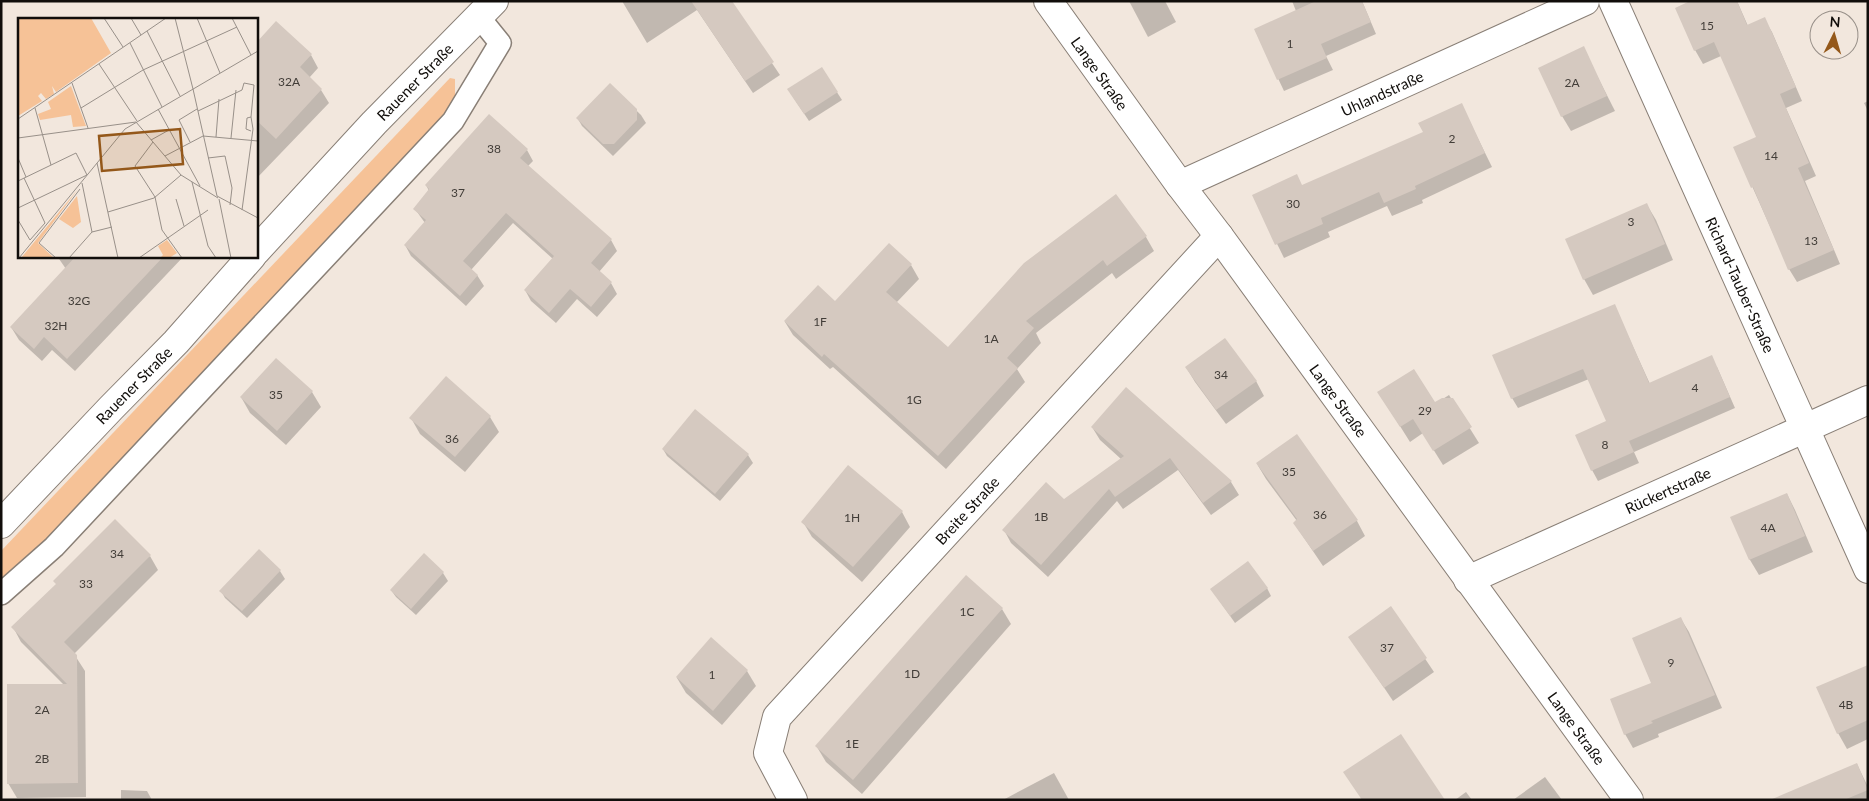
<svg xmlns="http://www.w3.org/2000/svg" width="1869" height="801" viewBox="0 0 1869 801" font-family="Lato,sans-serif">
<rect width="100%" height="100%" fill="#f2e7dd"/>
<!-- green -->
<path fill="#f6c297" d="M450,78L455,79V96L447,111L54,533L1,579V551Z"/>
<!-- shadow -->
<g fill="#0003">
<path d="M622,1H730L780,75L753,93L697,10L647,43Z"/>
<path d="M1129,1H1165L1176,22L1148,37Z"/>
<path d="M1292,1H1362L1376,34L1326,56L1333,70L1284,91L1255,30L1296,11Z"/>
<path d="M1694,1H1737L1748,26L1764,19L1772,32L1802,101L1786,108L1816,176L1805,181L1840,264L1797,282L1789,269L1735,148L1758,138L1721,56L1703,64L1695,50Z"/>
<path d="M1583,48L1615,111L1571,131L1562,116Z"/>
<path d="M311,55L318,68L309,78L321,90L329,103L256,179V70Z"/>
<path d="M822,69L842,100L809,121L793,97Z"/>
<path d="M610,85L641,115L646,123L613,156L582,126L578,119Z"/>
<path d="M1868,101V111L1864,103Z"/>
<path d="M1461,104L1492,167L1422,200L1423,203L1392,216L1387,206L1328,232L1330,237L1284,258L1253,195L1302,186L1424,133Z"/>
<path d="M527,150L533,161L528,166L611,240L617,251L599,272L611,283L617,294L597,317L577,299L556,323L531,301L525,290L553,259L513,223L471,270L477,275L484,286L466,306L411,256L405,245L425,223L415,209L429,191L426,185Z"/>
<path d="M1116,196L1146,237L1154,251L1116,279L1112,273L1036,333L1041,343L1017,369L1025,382L946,469L833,367L830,369L793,335L785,322L835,303L911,265L919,279L896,303L948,349Z"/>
<path d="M1647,205L1656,220L1673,260L1593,295L1584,279Z"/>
<path d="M57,256H184L75,371L52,350L42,361L19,340L11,327L66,269Z"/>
<path d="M1614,305L1650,384L1717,367L1735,408L1634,452L1639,463L1598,481L1592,470L1608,422L1589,379L1518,408L1512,398Z"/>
<path d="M276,359L312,392L321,407L286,445L250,413L241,397Z"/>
<path d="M1186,367L1256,381L1264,396L1226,424L1195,382Z"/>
<path d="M446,378L490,417L499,432L465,472L420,434L411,418Z"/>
<path d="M1126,389L1231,482L1239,495L1211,515L1178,470L1123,509L1117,501L1048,577L1011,543L1004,530L1064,501L1121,459L1100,440L1092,427Z"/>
<path d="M1449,395L1479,443L1443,465L1423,433L1410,442L1388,407L1435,404Z"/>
<path d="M695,411L748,455L753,463L720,501L667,456L663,449Z"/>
<path d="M1257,464L1357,521L1365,536L1323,566L1294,523L1297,521L1266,479Z"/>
<path d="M1787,494L1795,510L1813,552L1759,575L1750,560L1732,518Z"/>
<path d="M902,512L910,527L862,582L812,537L803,522Z"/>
<path d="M259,551L280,571L285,579L247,618L225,598L221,591Z"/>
<path d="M424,555L443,573L448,581L416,615L396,597L391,590Z"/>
<path d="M150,556L158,570L74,654L85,671L86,797L17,798L8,783L64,685L21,642L13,627Z"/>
<path d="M1267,588L1271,596L1235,623L1212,590Z"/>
<path d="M1391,608L1434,672L1393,701L1350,637Z"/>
<path d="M1002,609L1011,624L862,794L826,762L817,747Z"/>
<path d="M1681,619L1689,632L1722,708L1658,734L1659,737L1633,748L1625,734L1653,683Z"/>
<path d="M711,639L747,671L756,686L722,725L686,693L677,678Z"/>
<path d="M1868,675V739L1847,749L1838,733L1818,688Z"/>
<path d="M1857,764L1868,787V799L1824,800Z"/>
<path d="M1054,773L1069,800H1003Z"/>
<path d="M1545,777L1562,800H1513Z"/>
<path d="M121,790L147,791L152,800H121Z"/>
<path d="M1466,792L1472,800H1455Z"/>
</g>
<!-- building -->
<g fill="#d5c9c0">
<path d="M691,1H732L774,62L745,81Z"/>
<path d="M1316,1H1362L1371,22L1321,44L1327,58L1277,80L1254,29Z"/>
<path d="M1690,1H1737L1747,25L1765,17L1796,87L1780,94L1809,163L1798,168L1834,250L1788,270L1753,187L1751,188L1733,147L1756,137L1714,42L1694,51L1675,8Z"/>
<path d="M276,21L312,54L300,67L322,89L276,139L256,120V43Z"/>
<path d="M1584,46L1607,96L1561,117L1538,68Z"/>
<path d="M822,67L838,92L804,114L787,89Z"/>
<path d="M610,83L637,109V120L614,144H603L576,118Z"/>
<path d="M1462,103L1485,153L1415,186L1416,189L1384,203L1379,192L1321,218L1323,224L1275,245L1252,195L1297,174L1302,185L1423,132L1418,123Z"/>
<path d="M489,114L528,149L520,158L612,239L591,263L612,282L591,307L570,289L549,313L524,290L554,256L506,213L463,261L478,275L460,296L404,245L426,220L413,209L429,189L425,185Z"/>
<path d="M1116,194L1147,236L1107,266L1103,260L1026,321L1034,328L1007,358L1018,368L938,456L824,354L822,357L784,321L818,285L835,301L889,243L912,264L886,292L948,347L1024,263Z"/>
<path d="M1647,203L1665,244L1583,280L1565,239Z"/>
<path d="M76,256H164L67,359L44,337L34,349L10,327Z"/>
<path d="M1615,304L1649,383L1712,355L1730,397L1629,441L1634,452L1591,471L1575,435L1606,421L1583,369L1511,399L1492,355Z"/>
<path d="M1225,338L1257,381L1216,410L1185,367Z"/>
<path d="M276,358L313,391L277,431L240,397Z"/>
<path d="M1414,369L1435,402L1442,398H1453L1472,427L1433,451L1413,419L1400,427L1377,392Z"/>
<path d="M446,376L491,416L455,457L409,418Z"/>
<path d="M1126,387L1232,481L1203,503L1170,458L1115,497L1109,489L1041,565L1002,530L1046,482L1064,499L1124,456L1091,427Z"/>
<path d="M695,409L749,454L715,494L662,449Z"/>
<path d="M1297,434L1358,520L1313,551L1293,523L1297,519L1256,463Z"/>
<path d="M848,465L903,511L853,567L801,522Z"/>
<path d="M1787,493L1805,536L1749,560L1730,517Z"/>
<path d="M115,519L151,555L64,642L77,655L78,783L7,784V684H67L11,627L56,584L53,581Z"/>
<path d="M259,549L281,570L242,611L219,591Z"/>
<path d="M424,553L444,572L411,609L390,590Z"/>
<path d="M1248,561L1268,588L1230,616L1210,589Z"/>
<path d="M966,575L1003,608L853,780L815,746Z"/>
<path d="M1391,606L1427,658L1384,688L1348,637Z"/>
<path d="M1681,617L1715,695L1651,721L1653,723L1624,735L1610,699L1651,683L1632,638Z"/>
<path d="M711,637L748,670L713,711L676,677Z"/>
<path d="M1868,665V720L1837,734L1816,687Z"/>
<path d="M1401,734L1445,800H1362L1343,772Z"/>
<path d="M1857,763L1868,790L1844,800H1770Z"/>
</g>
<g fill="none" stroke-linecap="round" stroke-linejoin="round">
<defs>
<path id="service" d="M1,594L54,547L453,121L500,43L479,17"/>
<g id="minor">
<path id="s1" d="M1048,1L1180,185L1219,236L1629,800"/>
<path id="s2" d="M1613,1L1868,569"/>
<path id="s3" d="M1180,185L1585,1"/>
<path id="s4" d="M1468,580L1868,400"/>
<path id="s5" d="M793,800L768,753L777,717L1219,236"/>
</g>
<g id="secondary">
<path id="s6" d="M256,251L374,123L494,1"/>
<path id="s7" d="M1,524L111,408L176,342L252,256"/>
</g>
</defs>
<!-- service casing -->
<use href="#service" stroke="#897f76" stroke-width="24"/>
<!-- minor casing -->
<use href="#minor" stroke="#897f76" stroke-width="30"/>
<!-- secondary casing -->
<use href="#secondary" stroke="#897f76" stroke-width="30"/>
<!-- service -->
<use href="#service" stroke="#fff" stroke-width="21"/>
<!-- minor -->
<use href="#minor" stroke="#fff" stroke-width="28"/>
<!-- secondary -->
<use href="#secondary" stroke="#fff" stroke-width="28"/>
</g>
<g text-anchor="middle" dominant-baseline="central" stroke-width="4.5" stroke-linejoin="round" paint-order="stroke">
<!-- number labels -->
<g font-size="12" fill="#423d38">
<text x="1707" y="25">15</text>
<text x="1290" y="43">1</text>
<text x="289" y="81">32A</text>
<text x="1572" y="82">2A</text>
<text x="1452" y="138">2</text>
<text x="494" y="148">38</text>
<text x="1771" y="155">14</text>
<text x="458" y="192">37</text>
<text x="1293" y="203">30</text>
<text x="1631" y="221">3</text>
<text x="1811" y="240">13</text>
<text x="79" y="300">32G</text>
<text x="820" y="321">1F</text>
<text x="56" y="325">32H</text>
<text x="991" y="338">1A</text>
<text x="1221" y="374">34</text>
<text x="1695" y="387">4</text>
<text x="276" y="394">35</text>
<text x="914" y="399">1G</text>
<text x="1425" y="410">29</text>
<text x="452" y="438">36</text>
<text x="1605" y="444">8</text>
<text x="1289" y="471">35</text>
<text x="1320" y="514">36</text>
<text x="1041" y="516">1B</text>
<text x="852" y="517">1H</text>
<text x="1768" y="527">4A</text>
<text x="117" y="553">34</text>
<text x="86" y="583">33</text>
<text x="967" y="611">1C</text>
<text x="1387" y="647">37</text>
<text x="1671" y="662">9</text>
<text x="912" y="673">1D</text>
<text x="712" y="674">1</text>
<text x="1846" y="704">4B</text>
<text x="42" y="709">2A</text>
<text x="852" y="743">1E</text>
<text x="42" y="758">2B</text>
</g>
<!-- street labels -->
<g font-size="15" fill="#110e0b" stroke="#f2e7dd">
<text stroke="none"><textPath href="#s1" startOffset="89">Lange Straße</textPath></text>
<text stroke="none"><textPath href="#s6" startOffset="232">Rauener Straße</textPath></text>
<text stroke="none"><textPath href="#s3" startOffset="222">Uhlandstraße</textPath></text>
<text stroke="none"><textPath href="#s2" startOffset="311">Richard-Tauber-Straße</textPath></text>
<text stroke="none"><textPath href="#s7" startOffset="192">Rauener Straße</textPath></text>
<text stroke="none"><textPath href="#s1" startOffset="494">Lange Straße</textPath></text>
<text stroke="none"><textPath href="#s4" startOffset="219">Rückertstraße</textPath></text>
<text stroke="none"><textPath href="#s5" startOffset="371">Breite Straße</textPath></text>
<text stroke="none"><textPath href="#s1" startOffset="899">Lange Straße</textPath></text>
</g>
</g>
<!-- overview -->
<g transform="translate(18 18)">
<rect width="240" height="240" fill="#f2e7dd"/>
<path d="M0,0H73L93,35L38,74L34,68L36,76L28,81L23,75L20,78L24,83L0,98ZM53,68L68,108L55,109L53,97L22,102L20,96L33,91L30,84ZM60,171L20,225L36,240H3ZM59,178L63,204L55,210L41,201ZM149,222L159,235L151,240H142L145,237L140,228Z" fill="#f6c297"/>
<path fill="none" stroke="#989089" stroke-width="1" d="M86,0L105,29M113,0L123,17M157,0L175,71M179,0L202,55M214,0L233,37M129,13L162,78M112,25L144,89M81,46L119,103M54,65L70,110M175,71L199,178L240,200M17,90L33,147M63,90L125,52L219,9M140,91L182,168M180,93L224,72L226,65L236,67M0,101L148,0M233,113L228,111L229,100L233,99M198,119L201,81M0,120L118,104L163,157L200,180M213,120L218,72M133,122L151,112M135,124L117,148L137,179L144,212L164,240M172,124L161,102L179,91M147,138L185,118L240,123M0,140L8,159M190,140L207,138L214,170L212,187M79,145L100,240M0,163L58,135L69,157L0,190M174,164L190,228L198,240M64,165L74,214M158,181L166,208M201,181L213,240M224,192L235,111L233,99L236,67M90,194L136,180L163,157M0,202L12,222L27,205L6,160M74,214L94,209M1,240L107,111L240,33M38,240L21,225L62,171M51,240L74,214M121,240L190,192"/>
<path fill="#94581a" fill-opacity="0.15" stroke="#94581a" stroke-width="2.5" d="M162,111L165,146L84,153L81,118Z"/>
<rect width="240" height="240" fill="none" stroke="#110e0b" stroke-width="2.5"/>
</g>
<!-- border -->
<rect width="1869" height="801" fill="none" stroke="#110e0b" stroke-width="5"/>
<!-- north arrow -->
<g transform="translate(1834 35) rotate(5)"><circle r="24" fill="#f2e7dd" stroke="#989089"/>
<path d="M0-4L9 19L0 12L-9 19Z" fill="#94581a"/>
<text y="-8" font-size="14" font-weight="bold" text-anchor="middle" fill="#110e0b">N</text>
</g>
</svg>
